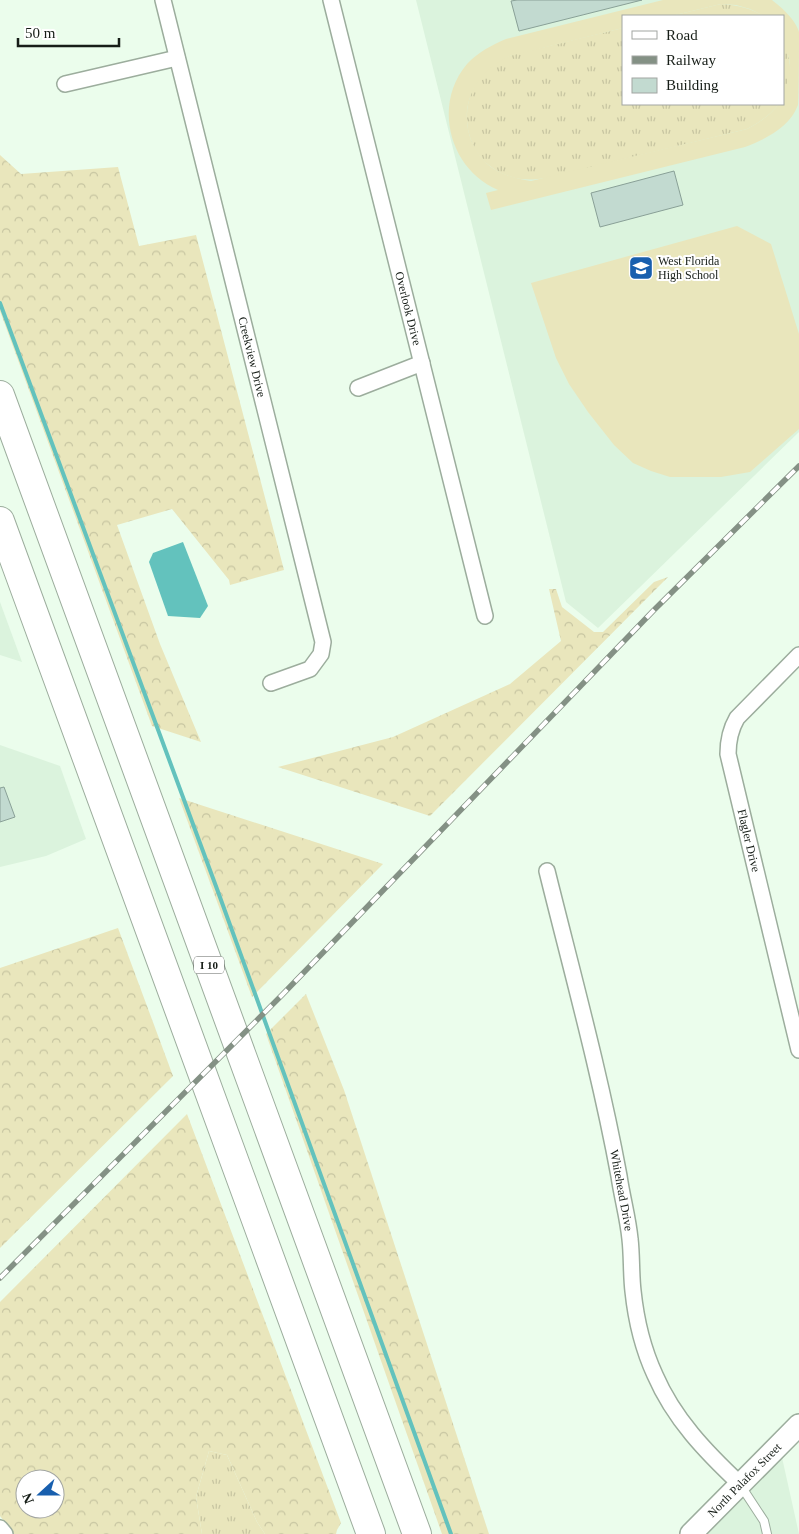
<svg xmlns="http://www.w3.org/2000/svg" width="799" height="1534" viewBox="0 0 799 1534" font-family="Georgia,serif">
<defs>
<pattern id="grass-tufts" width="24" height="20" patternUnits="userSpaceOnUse" patternTransform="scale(1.25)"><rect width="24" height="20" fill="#e9e6bc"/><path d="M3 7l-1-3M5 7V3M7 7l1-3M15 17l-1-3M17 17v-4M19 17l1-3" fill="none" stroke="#c7c5a1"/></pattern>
<pattern id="forest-crowns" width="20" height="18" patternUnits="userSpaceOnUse" patternTransform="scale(1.25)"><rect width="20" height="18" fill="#e9e6bc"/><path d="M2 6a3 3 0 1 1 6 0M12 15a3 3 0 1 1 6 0" fill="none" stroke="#c7c5a1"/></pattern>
</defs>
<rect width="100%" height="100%" fill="#ebfdec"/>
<!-- built -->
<g fill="#dbf3dd" fill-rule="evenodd">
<path d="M416,0H799V432L598,628L566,602ZM623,16H783V104H623Z"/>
<path d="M0,602L22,662L0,655Z"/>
<path d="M0,745L60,766L86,839L46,856L0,867Z"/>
<path d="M781,1453L799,1534H701Z"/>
</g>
<!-- grass -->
<g fill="url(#grass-tufts)">
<path d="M721,4C738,5 750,8 764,16H671Z"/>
<path d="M623,28V104H779C770,115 760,122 747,129L547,178C533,180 520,181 506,175C460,158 454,95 491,66C507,53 530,51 549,46C573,40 598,34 623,28Z"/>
<path d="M783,39C791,58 794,80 783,97Z"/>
<path d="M209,1451L227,1455L257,1522L265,1534H202L196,1497Z"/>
</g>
<!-- forest -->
<g fill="url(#forest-crowns)" fill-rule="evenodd">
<path d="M0,155L21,174L118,167L139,246L196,235L284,570L230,585L229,580L172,509L117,525L160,644L201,742L152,726L0,311Z"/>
<path d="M668,577L430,816L278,767L393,737L510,684L561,641L549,589H556L562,607L594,632H603L654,582Z"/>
<path d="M179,798L383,864L252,997Z"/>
<path d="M118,928L173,1076L0,1248V968Z"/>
<path d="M306,994L344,1090L489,1534H442L266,1034Z"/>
<path d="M187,1114L341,1523L337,1530L336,1534H265L257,1522L227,1455L209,1451L196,1497L202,1534H14L0,1516V1302ZM25,1479H55V1509H25Z"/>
</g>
<!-- garden -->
<g fill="#e9e6bc" fill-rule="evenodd">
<path d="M663,0H772C781,7 796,20 799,32C799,38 799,100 798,105C790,127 766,139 745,147L491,210L486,193L498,190C450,170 432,105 467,64C478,52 492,45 506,39ZM721,4L736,5L750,9L764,16H783C783,23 781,33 783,40C785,49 790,56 790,66C791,80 783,91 783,104H779C770,115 760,122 747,129L531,181C518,179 506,176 494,169C484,163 476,151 471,140C458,104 477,70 510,56L623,28V16H671Z"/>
<path d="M737,226L771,244L799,334V429L750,472L721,477H670L651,471L633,463L614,445L588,412L569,384L556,358L531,283Z"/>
</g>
<!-- water -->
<path fill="#63c2bd" d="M183,542L208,606L200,618L168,616L149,562L153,553Z"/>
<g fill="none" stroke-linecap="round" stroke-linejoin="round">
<!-- stream -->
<path stroke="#63c2bd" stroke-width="4" d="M0,303L217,889L451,1534"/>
</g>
<!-- building -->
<g fill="#c2dad0" stroke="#89a097">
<path d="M517,0H642L519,31L511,1Z"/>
<path d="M674,171L683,205L600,227L591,193Z"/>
<path d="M4,787L15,817L0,822V788Z"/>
</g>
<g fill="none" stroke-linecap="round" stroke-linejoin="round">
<defs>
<path id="service" d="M741,1486L764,1521L767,1534"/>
<g id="minor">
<path id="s1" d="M163,0L323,642L321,654L310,669L271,683"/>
<path id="s2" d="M331,0L485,616"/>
<path d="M65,84L177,58"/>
<path d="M358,388L422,363"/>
<path id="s3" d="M799,655L737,718C730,730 728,740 728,754L799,1050"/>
<path id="s4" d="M547,871C572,972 600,1073 619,1176C622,1197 628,1218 630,1239C632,1256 631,1274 633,1291C636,1320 643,1349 655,1375C674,1419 706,1452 740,1484"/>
<path d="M0,1528L5,1534"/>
</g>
<g id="secondary">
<path id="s5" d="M691,1534L799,1425"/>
</g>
<g id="motorway">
<path d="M0,395L417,1534"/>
<path d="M0,521L371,1534"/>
</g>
</defs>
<!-- service casing -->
<use href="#service" stroke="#9cad9d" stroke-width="10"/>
<!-- minor casing -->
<use href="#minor" stroke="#9cad9d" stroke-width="18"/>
<!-- secondary casing -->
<use href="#secondary" stroke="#9cad9d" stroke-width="24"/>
<!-- motorway casing -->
<use href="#motorway" stroke="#9cad9d" stroke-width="30"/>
<!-- service -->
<use href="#service" stroke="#fff" stroke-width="8"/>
<!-- minor -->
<use href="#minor" stroke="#fff" stroke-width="15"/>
<!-- secondary -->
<use href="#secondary" stroke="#fff" stroke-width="21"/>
<!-- motorway -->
<use href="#motorway" stroke="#fff" stroke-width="28"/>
<defs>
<path id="rail" d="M0,1278L282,995L654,610L799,466"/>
</defs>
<!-- rail casing -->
<use href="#rail" stroke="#849185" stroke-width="5.5"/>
<!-- rail -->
<use href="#rail" stroke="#fff" stroke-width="4" stroke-dasharray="11" stroke-linecap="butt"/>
</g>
<!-- icons -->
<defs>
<symbol id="school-square" viewBox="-11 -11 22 22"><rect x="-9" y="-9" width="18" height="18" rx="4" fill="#185fae" stroke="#fff"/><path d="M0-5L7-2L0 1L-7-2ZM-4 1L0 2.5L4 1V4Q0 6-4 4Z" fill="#fff"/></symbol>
</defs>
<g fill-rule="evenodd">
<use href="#school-square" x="627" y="254" width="28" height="28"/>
</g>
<g text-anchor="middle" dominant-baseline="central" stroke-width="4" stroke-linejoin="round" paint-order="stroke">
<!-- shield labels -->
<rect fill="#fff" stroke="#5c615d" stroke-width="1" x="194" y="956.5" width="30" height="17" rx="4"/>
<g font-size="11" font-weight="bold" fill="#161d17">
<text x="209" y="965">I 10</text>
</g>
<!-- poi labels -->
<g font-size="12" fill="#161d17" stroke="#fff" text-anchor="start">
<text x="658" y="261">West Florida<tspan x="658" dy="14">High School</tspan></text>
</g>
<!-- street labels -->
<g font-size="12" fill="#161d17" stroke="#fff">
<text stroke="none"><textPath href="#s2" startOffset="318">Overlook Drive</textPath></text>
<text stroke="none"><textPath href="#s1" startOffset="368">Creekview Drive</textPath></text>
<text stroke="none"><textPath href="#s3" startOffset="215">Flagler Drive</textPath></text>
<text stroke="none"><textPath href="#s4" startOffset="328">Whitehead Drive</textPath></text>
<text stroke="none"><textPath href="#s5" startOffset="76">North Palafox Street</textPath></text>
</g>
</g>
<!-- legend -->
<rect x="622" y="15" width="162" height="90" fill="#ffffff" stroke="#a2a5a2"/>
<rect x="632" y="31" width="25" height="8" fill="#ffffff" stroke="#a2a5a2"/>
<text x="666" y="40" font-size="15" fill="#161d17">Road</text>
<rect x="632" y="56" width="25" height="8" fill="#849185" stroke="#a2a5a2"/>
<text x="666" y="65" font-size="15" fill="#161d17">Railway</text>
<rect x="632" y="78" width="25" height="15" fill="#c2dad0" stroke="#a2a5a2"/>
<text x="666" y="90" font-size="15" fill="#161d17">Building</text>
<!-- north arrow -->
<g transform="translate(40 1494) rotate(249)"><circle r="24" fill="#ffffff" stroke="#a2a5a2"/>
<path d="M0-4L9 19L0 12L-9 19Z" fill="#185fae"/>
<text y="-8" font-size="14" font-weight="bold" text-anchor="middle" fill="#161d17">N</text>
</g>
<!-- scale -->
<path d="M18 38v8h101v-8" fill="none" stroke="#161d17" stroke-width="2.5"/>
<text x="25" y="38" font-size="15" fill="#161d17" stroke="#ffffff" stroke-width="4" paint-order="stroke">50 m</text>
</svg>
